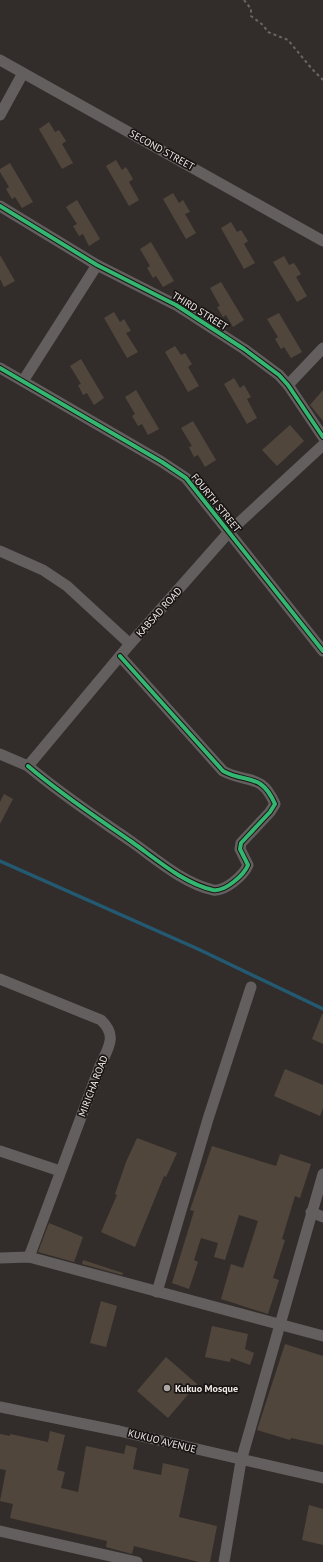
<svg xmlns="http://www.w3.org/2000/svg" width="323" height="1562" viewBox="0 0 323 1562" font-family="'PT Sans',sans-serif">
<rect width="100%" height="100%" fill="#322d2b"/>
<g fill="none" stroke-linecap="round" stroke-linejoin="round">
<!-- stream -->
<path stroke="#235a72" stroke-width="3.5" d="M0,861L198,949L323,1009"/>
</g>
<!-- building -->
<g fill="#51463b">
<path d="M49,122L55,132L59,130L66,141L62,144L73,163L62,169L39,129Z"/>
<path d="M116,160L122,170L126,167L133,179L129,182L139,200L129,206L106,166Z"/>
<path d="M10,163L33,202L22,208L15,197L12,199L6,189L9,187L0,172V169Z"/>
<path d="M173,193L179,203L183,200L190,212L185,214L196,233L186,239L163,199Z"/>
<path d="M77,200L100,239L89,246L83,234L79,236L73,226L77,224L66,207Z"/>
<path d="M231,222L237,232L241,230L248,241L244,244L255,263L244,269L221,228Z"/>
<path d="M151,242L174,281L163,287L156,276L153,278L147,268L150,266L140,249Z"/>
<path d="M0,255L15,281L4,287L0,279Z"/>
<path d="M284,256L289,265L294,263L301,274L296,277L307,296L297,302L273,262Z"/>
<path d="M221,282L244,320L233,327L226,315L223,317L217,307L220,306L210,288Z"/>
<path d="M114,312L120,322L124,319L131,331L126,333L138,352L127,358L104,318Z"/>
<path d="M279,313L302,352L291,358L284,347L281,349L275,339L278,337L267,319Z"/>
<path d="M175,346L181,355L185,353L192,364L188,367L199,386L188,392L165,352Z"/>
<path d="M81,359L104,398L94,405L87,393L83,395L78,385L81,384L70,366Z"/>
<path d="M234,378L240,388L244,385L251,397L247,399L257,418L247,424L224,384Z"/>
<path d="M136,390L159,429L148,435L142,424L138,426L132,416L135,414L125,397Z"/>
<path d="M323,390V421L310,405Z"/>
<path d="M193,421L216,460L205,467L198,455L194,457L189,447L192,446L181,428Z"/>
<path d="M290,425L304,441L277,466L262,450Z"/>
<path d="M4,794L13,799L0,824V802Z"/>
<path d="M322,1014H323V1044L312,1039Z"/>
<path d="M285,1069L323,1085V1108L320,1116L274,1096Z"/>
<path d="M137,1138L177,1153L166,1177L164,1176L135,1247L101,1232L117,1195L115,1194L126,1162Z"/>
<path d="M212,1146L276,1166L280,1154L311,1164L300,1198L295,1196L282,1239L285,1240L273,1278L279,1280L268,1314L221,1299L231,1264L243,1268L258,1221L239,1215L225,1260L214,1257L218,1243L201,1238L194,1260L198,1262L189,1289L172,1283L194,1211L190,1210Z"/>
<path d="M49,1223L83,1237L74,1262L38,1252Z"/>
<path d="M83,1260L123,1273L122,1275L82,1264Z"/>
<path d="M101,1301L117,1306L106,1347L90,1343Z"/>
<path d="M212,1326L248,1334L245,1349L254,1353L250,1365L231,1358L230,1362L205,1357Z"/>
<path d="M285,1344L323,1356V1445L291,1438L290,1440L257,1430Z"/>
<path d="M166,1357L197,1384L168,1418L137,1391Z"/>
<path d="M50,1431L65,1435L57,1470L65,1472L61,1488L78,1492L86,1446L124,1454L126,1445L137,1448L133,1469L161,1475L163,1463L189,1469L179,1517L217,1526L210,1562H199L134,1546L132,1554L106,1547L107,1541L10,1518L13,1504L0,1501L6,1470L0,1469V1434L10,1436V1434L48,1442Z"/>
<path d="M309,1505L323,1509V1545L302,1540Z"/>
</g>
<g fill="none" stroke-linecap="round" stroke-linejoin="round">
<!-- path -->
<path stroke="#696664" stroke-width="2" stroke-dasharray="3 3" stroke-linecap="butt" d="M244,0L251,9V16L263,25L268,32L288,40L312,69L323,80"/>
<!-- minor -->
<g stroke="#625f5e" stroke-width="11">
<path d="M0,60L323,241"/>
<path d="M0,115L23,73"/>
<path d="M0,206L97,265L176,305L244,349L279,375L288,385L323,437"/>
<path d="M0,368L162,462L186,478L323,651"/>
<path d="M23,381L97,265"/>
<path d="M288,385L323,348"/>
<path d="M0,551L43,570L67,586L130,644"/>
<path d="M0,754L28,766L130,644L229,532L323,445"/>
<path d="M28,766C62,795 96,817 132,842C156,859 183,883 213,890C225,892 244,875 248,865L240,849L241,843L270,812L275,804C261,772 247,784 223,771L120,656"/>
<path d="M0,979L101,1020C118,1036 108,1048 100,1066L29,1257"/>
<path d="M0,1151L60,1171"/>
<path d="M311,1212L323,1217"/>
<path d="M0,1258L29,1257L323,1336"/>
<path d="M157,1292L208,1119L251,987"/>
<path d="M0,1407L119,1431L323,1478"/>
<path d="M0,1531L137,1562"/>
<path d="M224,1562L241,1461L323,1174"/>
</g>
<defs>
<g id="cycleway">
<path d="M0,206L97,265L176,305L244,349L279,375L288,385L323,437"/>
<path d="M0,368L162,462L186,478L323,651"/>
<path d="M28,766C62,795 96,817 132,842C156,859 183,883 213,890C225,892 244,875 248,865L240,849L241,843L270,812L275,804C261,772 247,784 223,771L120,656"/>
</g>
</defs>
<!-- cycleway casing -->
<use href="#cycleway" stroke="#191514" stroke-width="6"/>
<!-- cycleway -->
<use href="#cycleway" stroke="#33b770" stroke-width="4"/>
</g>
<!-- markers -->
<circle fill="#aea8a5" stroke="#191514" stroke-width="1.5" cx="167" cy="1388" r="4"/>
<g text-anchor="middle" dominant-baseline="central" stroke-width="3.5" stroke-linejoin="round" paint-order="stroke">
<!-- street labels -->
<g font-size="10" fill="#f0eae7" stroke="#191514">
<text transform="translate(162 150) rotate(29)">SECOND STREET</text>
<text transform="translate(200 311) rotate(32)">THIRD STREET</text>
<text transform="translate(216 503) rotate(51)">FOURTH STREET</text>
<text transform="translate(159 612) rotate(-48)">KABSAD ROAD</text>
<text transform="translate(93 1086) rotate(-69)">MIRICHA ROAD</text>
<text transform="translate(162 1441) rotate(14)">KUKUO AVENUE</text>
</g>
<!-- poi labels -->
<g font-size="10" font-weight="bold" fill="#f0eae7" stroke="#191514" text-anchor="start">
<text x="175" y="1388">Kukuo Mosque</text>
</g>
</g>
</svg>
